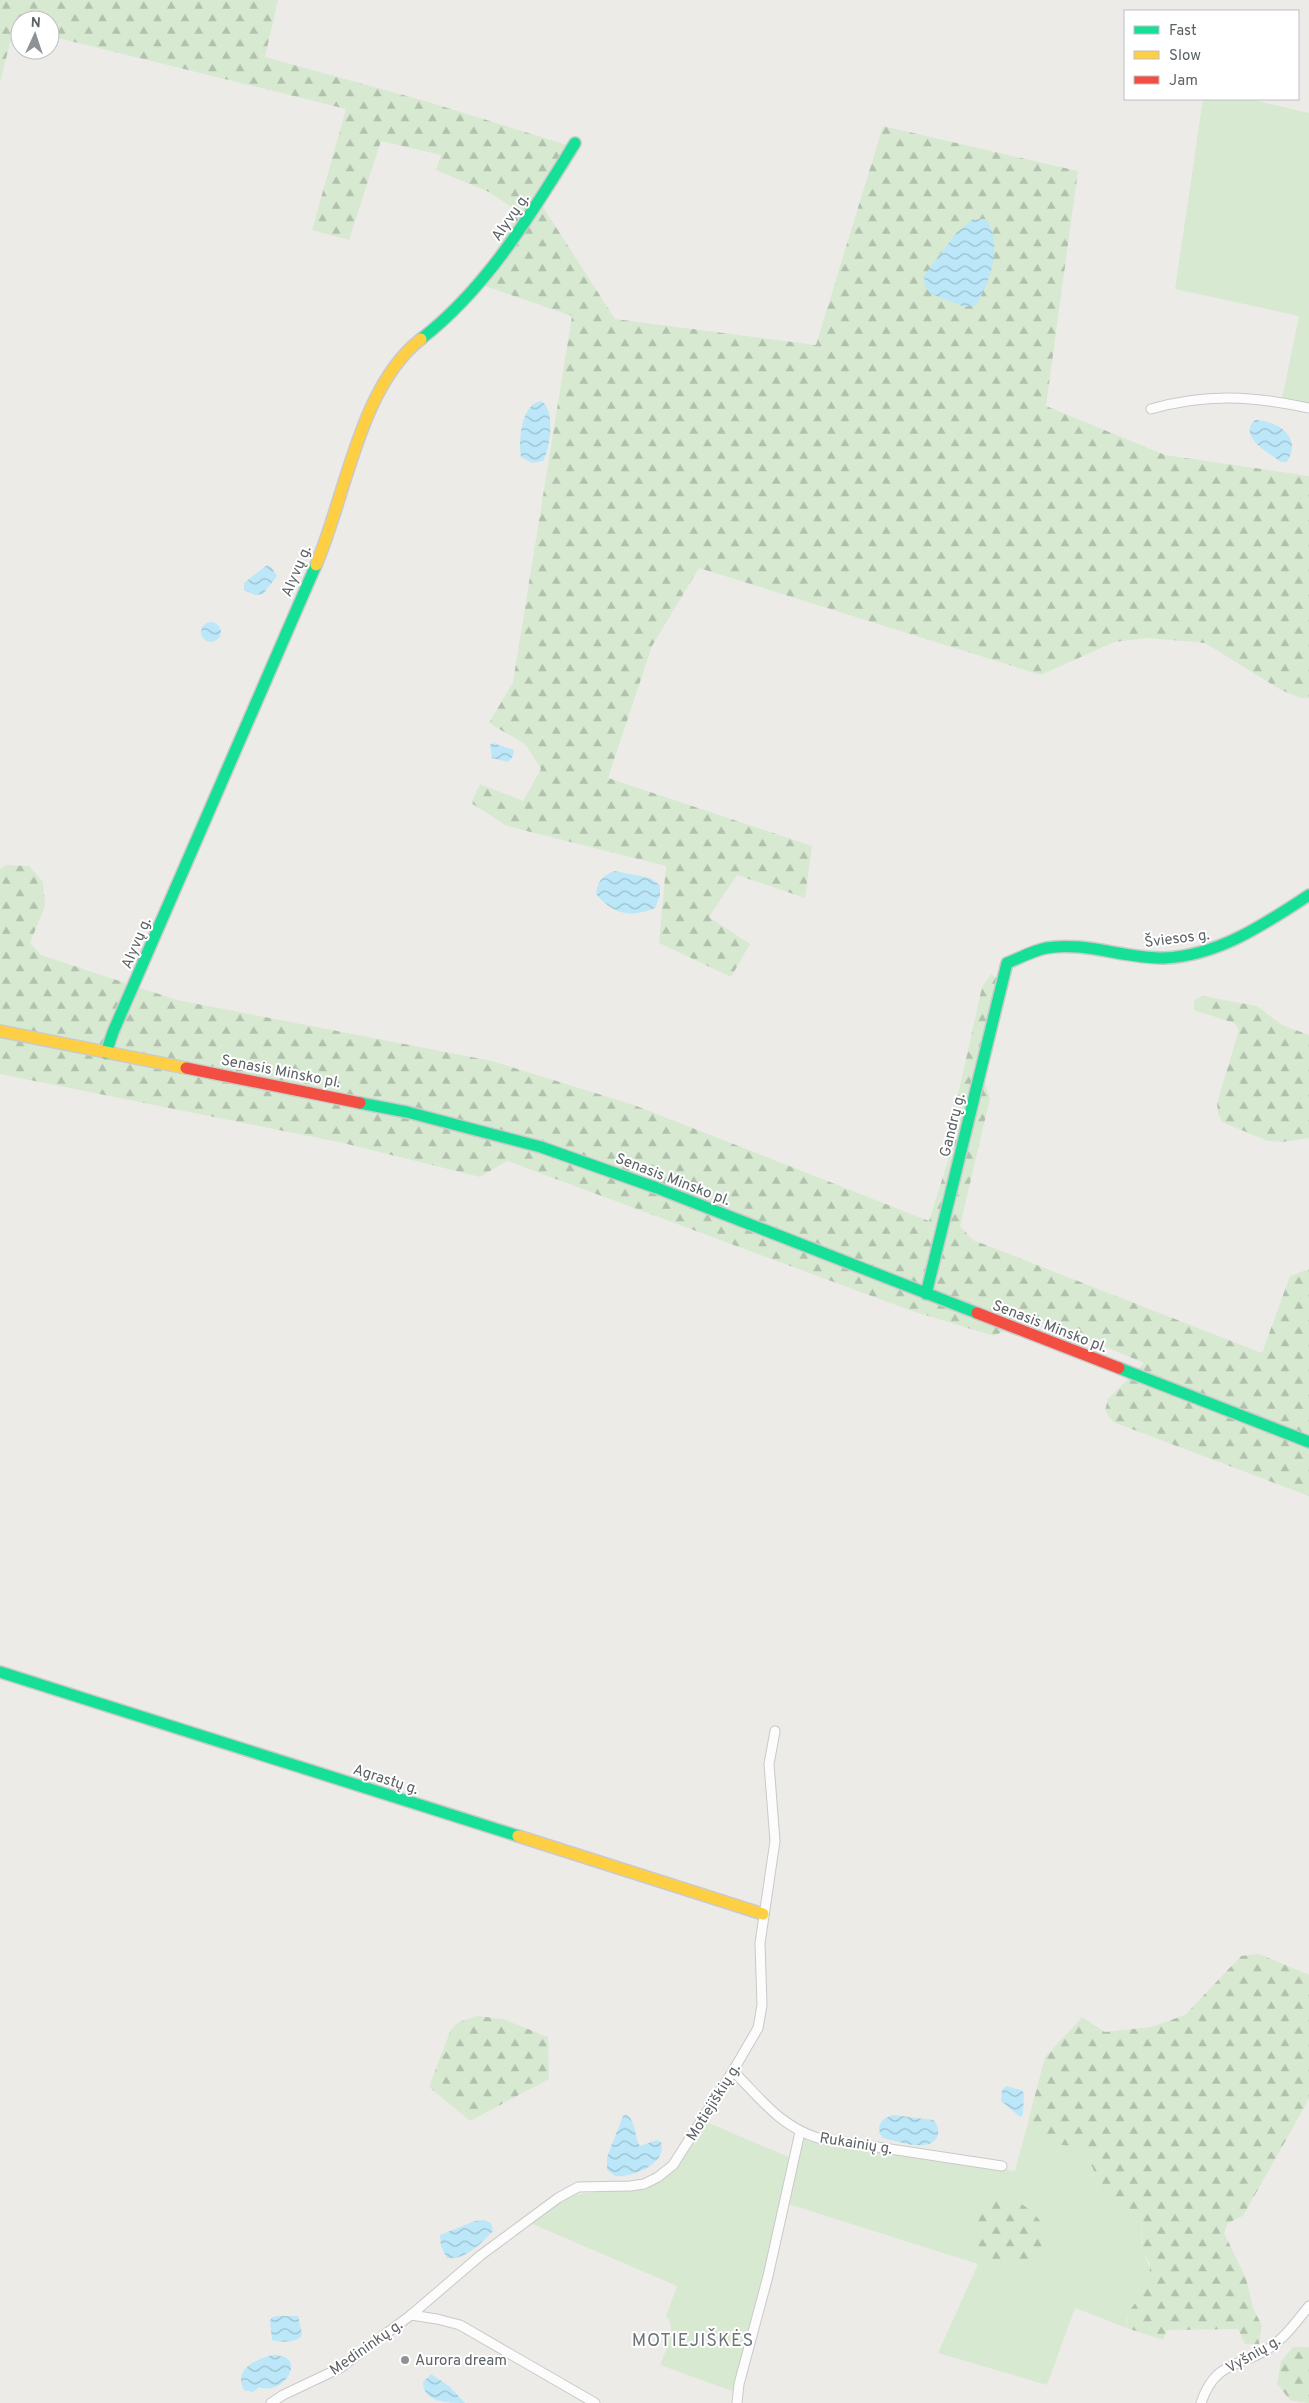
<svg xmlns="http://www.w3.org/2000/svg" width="1309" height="2403" viewBox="0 0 1309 2403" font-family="Overpass,sans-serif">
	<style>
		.grass { fill: #d7ead1 }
		.forest { fill: url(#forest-firs) }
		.water { fill: url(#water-waves) }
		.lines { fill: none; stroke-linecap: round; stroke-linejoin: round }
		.street-casing { stroke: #c9c9c9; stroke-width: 11 }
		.fast-casing { stroke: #c9caca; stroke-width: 14 }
		.slow-casing { stroke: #c9caca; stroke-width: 14 }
		.jam-casing { stroke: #c9caca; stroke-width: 14 }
		.street { stroke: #fcfcfc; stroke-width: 9 }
		.fast { stroke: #16e098; stroke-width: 11 }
		.slow { stroke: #ffcf43; stroke-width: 11 }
		.jam { stroke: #f24e42; stroke-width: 11 }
		.poi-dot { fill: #8f9294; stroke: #fff; stroke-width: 2 }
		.labels { text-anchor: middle; stroke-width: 4; stroke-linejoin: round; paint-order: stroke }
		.street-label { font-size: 15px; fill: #5c6266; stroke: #fff }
		.poi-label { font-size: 15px; fill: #5c6266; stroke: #fff; text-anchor: start }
		.quarter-label { font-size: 18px; letter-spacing: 1px; fill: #6d7579; stroke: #fff }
	</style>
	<defs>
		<pattern id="forest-firs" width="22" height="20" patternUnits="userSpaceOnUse" patternTransform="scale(1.25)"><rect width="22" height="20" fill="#d7ead1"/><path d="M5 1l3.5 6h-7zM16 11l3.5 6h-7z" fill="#b2c1ad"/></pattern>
		<pattern id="water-waves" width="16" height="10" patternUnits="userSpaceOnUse" patternTransform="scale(1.25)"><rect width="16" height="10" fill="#bbe7f8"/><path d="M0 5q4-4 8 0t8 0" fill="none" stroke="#9bbfcd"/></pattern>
	</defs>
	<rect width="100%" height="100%" fill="#edebe8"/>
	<g class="grass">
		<polygon points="1203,99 1250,99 1309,113 1309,406 1282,399 1299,316 1175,289"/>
		<path d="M704,2121L789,2157L740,2394L660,2365C666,2348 678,2331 666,2316L677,2286L530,2223L569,2195L633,2188L663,2178Z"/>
		<path d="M1028,2122C1043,2142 1053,2145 1077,2146L1093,2168L1098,2193L1141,2217C1142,2228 1141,2239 1143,2249C1145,2261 1154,2268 1149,2283C1144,2299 1124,2307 1127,2328L1075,2308L1047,2385L938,2353L978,2264L785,2203L801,2138L1015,2171Z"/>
	</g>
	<g class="forest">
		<polygon points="0,0 278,0 265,57 425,101 580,149 543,207 615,319 816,345 883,126 1078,171 1046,406 1165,455 1309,476 1309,698 1301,698 1281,690 1205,643 1149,638 1114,642 1041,675 699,568 652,646 608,778 812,846 805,898 737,875 709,917 750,944 731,977 659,943 666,866 507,826 471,803 480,784 523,801 541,769 525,744 489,723 513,682 572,316 476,283 511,226 516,210 489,192 436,170 441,155 381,141 349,240 312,230 346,109 50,36 50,20 20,20 20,29 14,28 0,82"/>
		<polygon points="6,865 29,866 43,882 45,906 30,943 41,955 177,1000 492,1061 634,1105 929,1221 951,1151 954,1113 982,987 991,974 996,978 979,1067 990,1098 960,1226 973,1240 1262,1353 1290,1276 1309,1269 1309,1496 1113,1422 1105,1411 1108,1399 1144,1363 1033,1316 994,1336 912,1311 507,1161 480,1177 343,1143 0,1074 0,869"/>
		<polygon points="1203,996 1257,1006 1282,1025 1309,1035 1309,1138 1282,1142 1268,1141 1222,1122 1218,1113 1217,1103 1239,1030 1234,1023 1194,1010 1194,1000"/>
		<path d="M1259,1954L1309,1975V2099L1243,2216L1228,2223L1224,2233L1246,2278L1253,2308L1262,2326L1259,2344H1245L1238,2329L1167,2330L1163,2340L1127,2328L1128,2313L1149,2284L1150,2264L1143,2251L1141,2217L1098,2193L1093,2168L1077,2146C1052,2145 1043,2143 1028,2122L1045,2057L1082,2017L1105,2032L1151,2027L1185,2015L1241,1956Z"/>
		<polygon points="477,2016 503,2019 548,2037 549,2079 470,2121 429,2087 451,2029 459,2022"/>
		<path d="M989,2194C1016,2193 1059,2224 1045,2254C1030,2263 989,2267 979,2248C973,2237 976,2213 981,2201Z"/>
		<polygon points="1293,2347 1309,2347 1309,2403 1291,2401 1277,2384 1281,2361"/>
	</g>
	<g class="water">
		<path d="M973,219H986C1003,245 991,280 976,305L965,307L931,294L925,287L924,276L957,232Z"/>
		<path d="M541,401C556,409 550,449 543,461L532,463L521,457C518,441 521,404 541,401Z"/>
		<path d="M1255,420C1278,421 1303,437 1287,462H1281C1269,453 1237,436 1255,420Z"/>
		<polygon points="267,565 271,567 277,576 263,594 255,595 244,590 244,583"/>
		<circle cx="211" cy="632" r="10"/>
		<polygon points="493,743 514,750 513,756 508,762 492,758 490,745"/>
		<path d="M615,871L650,878L660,885V895L655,908C630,918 614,915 596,894C598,880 602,876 615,871Z"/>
		<polygon points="1006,2086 1021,2090 1024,2093 1023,2115 1020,2117 1001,2101 1002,2090"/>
		<path d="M626,2114C637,2122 634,2137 640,2146L657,2140L661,2142C668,2164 632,2178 615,2176L607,2170V2157L623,2116Z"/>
		<path d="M894,2115L933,2120C937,2124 939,2128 938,2134C933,2155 897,2141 883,2138C874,2127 882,2117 894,2115Z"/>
		<path d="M475,2221L484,2220L491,2223L493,2231C482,2242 465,2261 447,2258L441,2246L440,2235Z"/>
		<path d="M278,2316H298L302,2334L300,2338C292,2342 281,2343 272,2340L270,2321L272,2317Z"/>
		<path d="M272,2355C310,2354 284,2397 259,2387L253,2392L244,2390C233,2369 255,2360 272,2355Z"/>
		<path d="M431,2374L449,2386L465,2403C449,2403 423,2403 423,2382Z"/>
	</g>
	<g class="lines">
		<defs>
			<g id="street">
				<path d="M1151,409C1206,393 1253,396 1309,408"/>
				<path d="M733,2071C761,2099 780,2126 818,2138L1002,2166"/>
				<polyline points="411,2315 481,2255 558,2198 578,2187 630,2186 644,2184 658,2177 673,2165 733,2071 758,2028 762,2005 760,1943 775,1841 769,1764 775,1731"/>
				<polyline points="271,2403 283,2395 340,2368 411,2315 437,2319 460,2325 595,2403"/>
				<polyline points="737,2403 739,2384 768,2276 800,2132"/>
				<path d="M1201,2403C1215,2361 1237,2368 1268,2349C1285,2338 1296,2322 1309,2306"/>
			</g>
			<g id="fast">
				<path d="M421,339C488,287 531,214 575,143"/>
				<polyline points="106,1053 113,1032 316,565"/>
				<polyline points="360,1103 407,1112 541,1147 657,1188 977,1313"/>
				<path d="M926,1294L1007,963C1020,958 1032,951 1046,948C1085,941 1125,959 1164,958C1218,956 1265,924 1309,895"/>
				<polyline points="1119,1368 1309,1442"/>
				<polyline points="0,1672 518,1836"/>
			</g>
			<g id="slow">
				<path d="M316,565C346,495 360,386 421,339"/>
				<polyline points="0,1031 186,1068"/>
				<polyline points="518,1836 763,1914"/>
			</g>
			<g id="jam">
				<polyline points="186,1068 360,1103"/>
				<polyline points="977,1313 1119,1368"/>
			</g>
		</defs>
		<use href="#street" class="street-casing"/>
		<use href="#fast" class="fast-casing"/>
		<use href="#slow" class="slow-casing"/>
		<use href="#jam" class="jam-casing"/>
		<use href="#street" class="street"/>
		<use href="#fast" class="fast"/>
		<use href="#slow" class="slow"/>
		<use href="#jam" class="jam"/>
	</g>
	<circle class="poi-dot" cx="405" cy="2360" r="5"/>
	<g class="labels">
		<g class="street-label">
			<text transform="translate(510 217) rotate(-55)" y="5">Alyvų g.</text>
			<text transform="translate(296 571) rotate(-67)" y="5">Alyvų g.</text>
			<text transform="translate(1177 938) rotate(-7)" y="5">Šviesos g.</text>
			<text transform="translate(136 943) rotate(-67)" y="5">Alyvų g.</text>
			<text transform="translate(281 1071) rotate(11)" y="5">Senasis Minsko pl.</text>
			<text transform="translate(952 1125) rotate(-76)" y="5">Gandrų g.</text>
			<text transform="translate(673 1179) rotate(21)" y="5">Senasis Minsko pl.</text>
			<text transform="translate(1050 1326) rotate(21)" y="5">Senasis Minsko pl.</text>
			<text transform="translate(386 1779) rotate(18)" y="5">Agrastų g.</text>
			<text transform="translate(713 2102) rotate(-58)" y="5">Motiejiškių g.</text>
			<text transform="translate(856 2143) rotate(9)" y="5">Rukainių g.</text>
			<text transform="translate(366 2347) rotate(-35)" y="5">Medininkų g.</text>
			<text transform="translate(1253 2354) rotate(-30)" y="5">Vyšnių g.</text>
		</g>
		<g class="poi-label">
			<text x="415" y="2365">Aurora dream</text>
		</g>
		<g class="quarter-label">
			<text x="693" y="2346">MOTIEJIŠKĖS</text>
		</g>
	</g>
	<rect x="1124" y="10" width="175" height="90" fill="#ffffff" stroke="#bec0c2"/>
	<rect x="1134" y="26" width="25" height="8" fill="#16e098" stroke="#bec0c2"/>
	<text x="1169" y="35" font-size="15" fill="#5c6266">Fast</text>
	<rect x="1134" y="51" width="25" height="8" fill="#ffcf43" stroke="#bec0c2"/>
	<text x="1169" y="60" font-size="15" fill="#5c6266">Slow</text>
	<rect x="1134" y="76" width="25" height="8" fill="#f24e42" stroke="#bec0c2"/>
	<text x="1169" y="85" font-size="15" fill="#5c6266">Jam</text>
	<g transform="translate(35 35) rotate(3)"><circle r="24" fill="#ffffff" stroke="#bec0c2"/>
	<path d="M0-4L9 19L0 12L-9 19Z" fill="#8f9294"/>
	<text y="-8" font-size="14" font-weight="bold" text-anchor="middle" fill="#5c6266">N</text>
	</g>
</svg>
